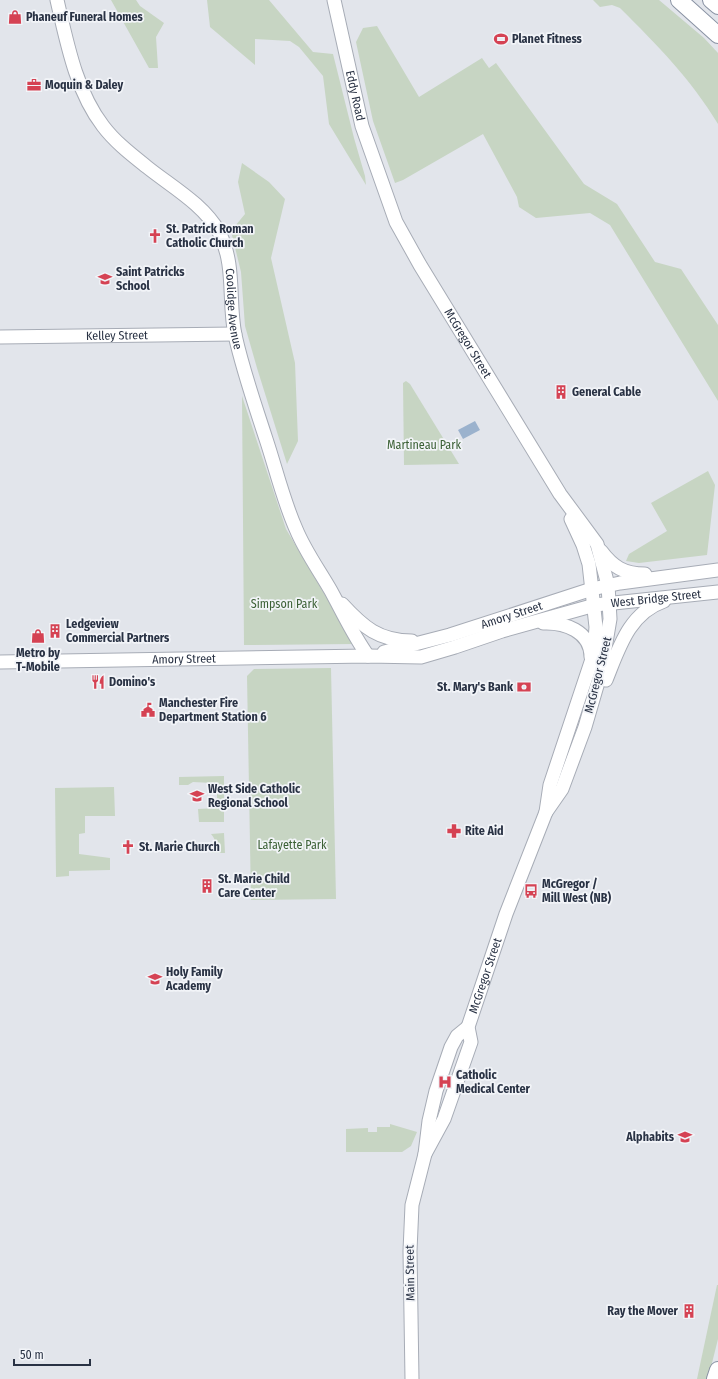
<svg xmlns="http://www.w3.org/2000/svg" width="718" height="1379" viewBox="0 0 718 1379" font-family="'Fira Sans Condensed',sans-serif">
	<style>
		.green { fill: #c7d5c3 }
		.water { fill: #9bb2cd }
		.lines { fill: none; stroke-linecap: round; stroke-linejoin: round }
		.secondary-casing { stroke: #a7acb6; stroke-width: 15 }
		.highway-casing { stroke: #8992a3; stroke-width: 18 }
		.secondary { stroke: #fff; stroke-width: 13 }
		.highway { stroke: #fff; stroke-width: 16 }
		.labels { text-anchor: middle; stroke-width: 3.5; stroke-linejoin: round; paint-order: stroke }
		.poi-label { font-size: 12px; font-weight: bold; fill: #293244; stroke: #f2f4f8; text-anchor: start }
		.street-label { font-size: 12px; fill: #293244; stroke: #f2f4f8 }
		.park-label { font-size: 12px; fill: #3c6136; stroke: #f2f4f8 }
	</style>
	<rect width="100%" height="100%" fill="#e2e5eb"/>
	<g class="green">
		<polygon points="111,0 136,0 140,6 164,23 156,37 158,68 149,68"/>
		<polygon points="207,0 269,0 313,52 333,54 354,138 365,176 366,185 329,124 323,76 299,47 290,41 255,39 255,65 210,27"/>
		<path d="M593,0H659L704,38L718,53V124C690,78 658,46 620,8L612,5L600,7Z"/>
		<polygon points="377,26 419,97 482,58 489,68 496,63 584,184 617,204 655,262 681,269 718,325 718,401 610,225 590,213 536,218 519,207 517,197 483,134 403,180 395,183 373,121 356,42 363,28"/>
		<polygon points="242,163 269,182 285,199 271,258 295,363 298,441 287,464 257,368 245,326 241,272 231,231 245,214 238,182"/>
		<polygon points="406,381 410,384 459,464 404,465 403,383"/>
		<polygon points="242,396 286,529 354,644 244,645"/>
		<polygon points="708,471 715,485 707,555 639,563 626,561 629,554 667,531 651,503"/>
		<polygon points="331,668 336,899 251,900 247,676 254,669"/>
		<polygon points="224,776 224,822 199,822 198,809 217,808 217,790 213,790 212,783 193,782 188,785 179,785 179,777"/>
		<polygon points="114,787 115,816 85,816 85,833 79,834 79,854 110,858 110,870 69,871 69,876 56,877 55,788"/>
		<path d="M224,833L225,853H211C216,845 217,841 211,834Z"/>
		<polygon points="390,1124 417,1132 411,1146 402,1152 346,1152 346,1129 368,1128 368,1132 377,1132 377,1127 390,1127"/>
		<polygon points="717,1285 718,1285 718,1339 708,1379 697,1379"/>
	</g>
	<polygon class="water" points="475,421 480,430 463,439 458,430"/>
	<g class="lines">
		<defs>
			<g id="secondary">
				<path id="s1" d="M57,0C67,43 76,91 103,126C115,142 132,155 147,167C172,187 203,204 219,232C236,265 228,301 235,335C243,371 255,405 266,439C276,469 283,500 296,529C305,551 319,570 331,591C343,613 353,635 368,656"/>
				<path id="s2" d="M334,0L362,126L396,222L420,265L560,494L597,544L608,585L610,619L601,672L585,727L562,789L546,812"/>
				<path id="s3" d="M0,337L235,334"/>
				<path d="M601,551C613,567 624,574 645,574"/>
				<path d="M342,604C363,627 379,641 412,641"/>
				<path d="M543,623C564,622 591,631 591,657"/>
				<path id="s4" d="M384,652L450,635L592,589L620,583L718,570"/>
				<path id="s5" d="M0,662L368,656L421,657L455,647L502,631L595,605L718,592"/>
				<path d="M606,680C619,648 629,613 664,601"/>
				<path id="s6" d="M425,1154L444,1119L471,1042L468,1027L506,914L546,812L550,785L594,653L596,627L589,564L583,545L571,519"/>
				<polyline points="412,1379 410,1251 412,1205 425,1154 429,1121 436,1091 451,1047 457,1036 468,1027"/>
			</g>
			<g id="highway">
				<polyline points="679,0 718,35"/>
				<polyline points="711,0 718,6"/>
				<polyline points="715,1379 718,1370"/>
			</g>
		</defs>
		<use href="#secondary" class="secondary-casing"/>
		<use href="#highway" class="highway-casing"/>
		<use href="#secondary" class="secondary"/>
		<use href="#highway" class="highway"/>
	</g>
	<defs>
		<symbol id="shop-bare" viewBox="-9 -9 18 18"><path d="M-5-2.5h2.3a2.7 3.5 0 0 1 5.4 0H5L5.5 6h-11ZM-1.5-2.5h3a1.5 2.3 0 0 0-3 0Z" fill="#d54253" stroke="#f2f4f8" stroke-width="2.5" paint-order="stroke"/></symbol>
		<symbol id="stadium-bare" viewBox="-9 -9 18 18"><path d="M0-5a6.5 5 0 1 0 0 10a6.5 5 0 1 0 0-10ZM-3.5-1.8h7v3.6h-7Z" fill="#d54253" stroke="#f2f4f8" stroke-width="2.5" paint-order="stroke"/></symbol>
		<symbol id="office-bare" viewBox="-9 -9 18 18"><path d="M-6-3h4V-5.5h4V-3h4V5H-6ZM-1-4.5V-3h2v-1.5ZM-6 0V1H6V0Z" fill="#d54253" stroke="#f2f4f8" stroke-width="2.5" paint-order="stroke"/></symbol>
		<symbol id="church-bare" viewBox="-9 -9 18 18"><path d="M-1.2-6h2.4v3.5h3.3v2.4h-3.3V6h-2.4V-.1h-3.3v-2.4h3.3Z" fill="#d54253" stroke="#f2f4f8" stroke-width="2.5" paint-order="stroke"/></symbol>
		<symbol id="school-bare" viewBox="-9 -9 18 18"><path d="M0-5L7-2L0 1L-7-2ZM-4 1L0 2.5L4 1V4Q0 6-4 4Z" fill="#d54253" stroke="#f2f4f8" stroke-width="2.5" paint-order="stroke"/></symbol>
		<symbol id="building-bare" viewBox="-9 -9 18 18"><path d="M-4-6H4V6H1V3H-1V6H-4ZM-2.5-4.3h1.7v1.8h-1.7ZM.8-4.3h1.7v1.8H.8ZM-2.5-1h1.7V.8h-1.7ZM.8-1h1.7V.8H.8Z" fill="#d54253" stroke="#f2f4f8" stroke-width="2.5" paint-order="stroke"/></symbol>
		<symbol id="restaurant-bare" viewBox="-9 -9 18 18"><path d="M-5-6h1v4h1v-4h1v4h1v-4h1v5L-1.5 .5V6h-2V.5L-5-1ZM5-6V6H3V1.5H1.5Q1.5-4 5-6Z" fill="#d54253" stroke="#f2f4f8" stroke-width="2.5" paint-order="stroke"/></symbol>
		<symbol id="bank-bare" viewBox="-9 -9 18 18"><path d="M-6-4H6V4H-6ZM0-2.3a2.3 2.3 0 1 0 0 4.6a2.3 2.3 0 1 0 0-4.6Z" fill="#d54253" stroke="#f2f4f8" stroke-width="2.5" paint-order="stroke"/></symbol>
		<symbol id="civic-bare" viewBox="-9 -9 18 18"><path d="M-.6-6.5H3V-4.5H.6V-3L4-1V1h2V6H-6V1h2V-1L-.6-3ZM-1.2 2.5V6h2.4V2.5Z" fill="#d54253" stroke="#f2f4f8" stroke-width="2.5" paint-order="stroke"/></symbol>
		<symbol id="pharmacy-bare" viewBox="-9 -9 18 18"><path d="M-2-6h4v4h4v4h-4v4h-4v-4h-4v-4h4Z" fill="#d54253" stroke="#f2f4f8" stroke-width="2.5" paint-order="stroke"/></symbol>
		<symbol id="bus-bare" viewBox="-9 -9 18 18"><path d="M-5-6H5V4H4V6H2V4H-2V6H-4V4H-5ZM-3.5-4V0h7V-4ZM-3.5 1.2v1.5H-2V1.2ZM2 1.2v1.5H3.5V1.2Z" fill="#d54253" stroke="#f2f4f8" stroke-width="2.5" paint-order="stroke"/></symbol>
		<symbol id="hospital-bare" viewBox="-9 -9 18 18"><path d="M-5-5h3v3.5h4V-5h3V5h-3V1.5h-4V5h-3Z" fill="#d54253" stroke="#f2f4f8" stroke-width="2.5" paint-order="stroke"/></symbol>
	</defs>
	<g fill-rule="evenodd">
		<use href="#shop-bare" x="5" y="7" width="20" height="20"/>
		<use href="#stadium-bare" x="491" y="29" width="20" height="20"/>
		<use href="#office-bare" x="24" y="75" width="20" height="20"/>
		<use href="#church-bare" x="145" y="226" width="20" height="20"/>
		<use href="#school-bare" x="95" y="269" width="20" height="20"/>
		<use href="#building-bare" x="551" y="382" width="20" height="20"/>
		<use href="#building-bare" x="45" y="621" width="20" height="20"/>
		<use href="#shop-bare" x="28" y="626" width="20" height="20"/>
		<use href="#restaurant-bare" x="88" y="672" width="20" height="20"/>
		<use href="#bank-bare" x="514" y="677" width="20" height="20"/>
		<use href="#civic-bare" x="138" y="700" width="20" height="20"/>
		<use href="#school-bare" x="187" y="786" width="20" height="20"/>
		<use href="#pharmacy-bare" x="444" y="821" width="20" height="20"/>
		<use href="#church-bare" x="118" y="837" width="20" height="20"/>
		<use href="#building-bare" x="197" y="876" width="20" height="20"/>
		<use href="#bus-bare" x="521" y="881" width="20" height="20"/>
		<use href="#school-bare" x="145" y="969" width="20" height="20"/>
		<use href="#hospital-bare" x="435" y="1072" width="20" height="20"/>
		<use href="#school-bare" x="675" y="1127" width="20" height="20"/>
		<use href="#building-bare" x="679" y="1301" width="20" height="20"/>
	</g>
	<g class="labels">
		<g class="poi-label">
			<text x="26" y="21">Phaneuf Funeral Homes</text>
			<text x="512" y="43">Planet Fitness</text>
			<text x="45" y="89">Moquin &amp; Daley</text>
			<text x="166" y="233">St. Patrick Roman<tspan x="166" dy="14">Catholic Church</tspan></text>
			<text x="116" y="276">Saint Patricks<tspan x="116" dy="14">School</tspan></text>
			<text x="572" y="396">General Cable</text>
			<text x="66" y="628">Ledgeview<tspan x="66" dy="14">Commercial Partners</tspan></text>
			<text x="38" y="657" text-anchor="middle">Metro by<tspan x="38" dy="14">T-Mobile</tspan></text>
			<text x="109" y="686">Domino's</text>
			<text x="513" y="691" text-anchor="end">St. Mary's Bank</text>
			<text x="159" y="707">Manchester Fire<tspan x="159" dy="14">Department Station 6</tspan></text>
			<text x="208" y="793">West Side Catholic<tspan x="208" dy="14">Regional School</tspan></text>
			<text x="465" y="835">Rite Aid</text>
			<text x="139" y="851">St. Marie Church</text>
			<text x="218" y="883">St. Marie Child<tspan x="218" dy="14">Care Center</tspan></text>
			<text x="542" y="888">McGregor /<tspan x="542" dy="14">Mill West (NB)</tspan></text>
			<text x="166" y="976">Holy Family<tspan x="166" dy="14">Academy</tspan></text>
			<text x="456" y="1079">Catholic<tspan x="456" dy="14">Medical Center</tspan></text>
			<text x="674" y="1141" text-anchor="end">Alphabits</text>
			<text x="678" y="1315" text-anchor="end">Ray the Mover</text>
		</g>
		<g class="street-label">
			<text dy="4" stroke="none"><textPath href="#s2" startOffset="98">Eddy Road</textPath></text>
			<text dy="4" stroke="none"><textPath href="#s1" startOffset="372">Coolidge Avenue</textPath></text>
			<text dy="4" stroke="none"><textPath href="#s3" startOffset="117">Kelley Street</textPath></text>
			<text dy="4" stroke="none"><textPath href="#s2" startOffset="372">McGregor Street</textPath></text>
			<text dy="4" stroke="none"><textPath href="#s5" startOffset="664">West Bridge Street</textPath></text>
			<text dy="4" stroke="none"><textPath href="#s4" startOffset="133">Amory Street</textPath></text>
			<text dy="4" stroke="none"><textPath href="#s5" startOffset="184">Amory Street</textPath></text>
			<text transform="translate(598 675) rotate(-76)" y="4">McGregor Street</text>
			<text dy="4" stroke="none"><textPath href="#s6" startOffset="191">McGregor Street</textPath></text>
			<text transform="translate(410 1273) rotate(-91)" y="4">Main Street</text>
		</g>
		<g class="park-label">
			<text x="424" y="449">Martineau Park</text>
			<text x="284" y="608">Simpson Park</text>
			<text x="292" y="849">Lafayette Park</text>
		</g>
	</g>
	<path d="M14 1359v6h76v-6" fill="none" stroke="#293244" stroke-width="2"/>
	<text x="20" y="1359" font-size="12" fill="#293244" stroke="#f2f4f8" stroke-width="3" paint-order="stroke">50 m</text>
</svg>
